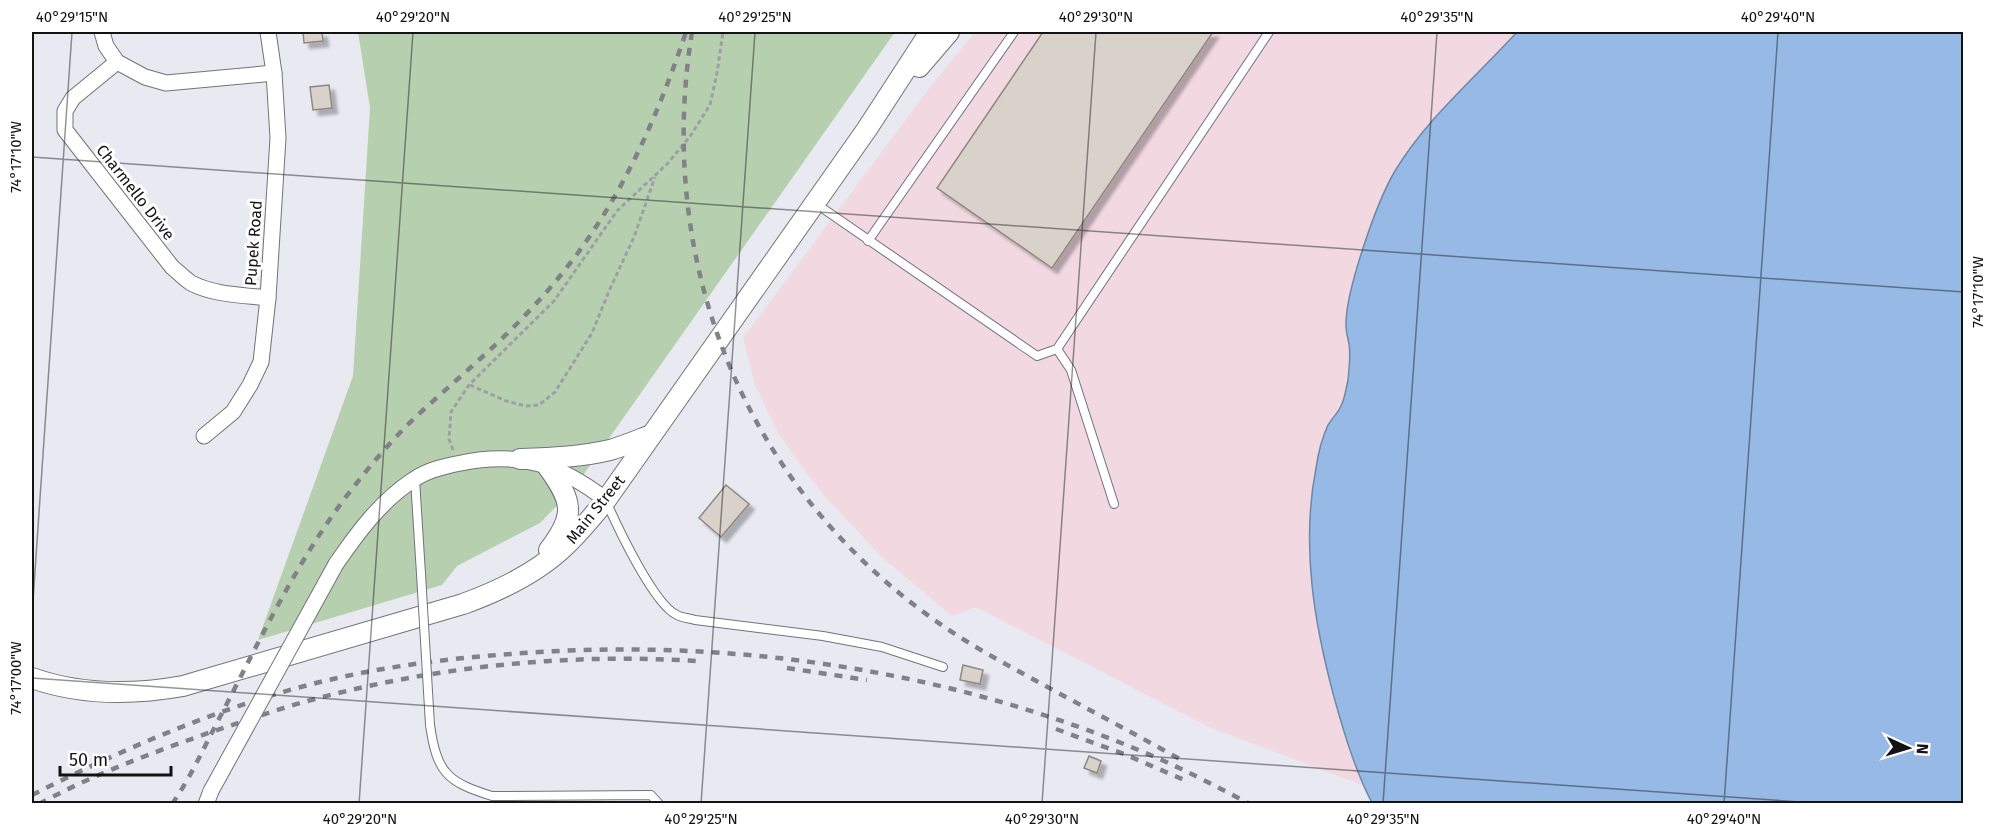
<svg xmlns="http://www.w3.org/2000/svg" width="1995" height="835" viewBox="0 0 1995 835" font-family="'Fira Sans',sans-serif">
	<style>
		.industrial { fill: #f2d8e0 }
		.green { fill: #b6d0af }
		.water { fill: #96bae5; stroke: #6f88a7; stroke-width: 1.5 }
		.building { fill: #d9d2cb; stroke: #8e8882; stroke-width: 1.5; filter: url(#shadow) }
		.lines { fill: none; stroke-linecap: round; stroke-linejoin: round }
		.service-casing { stroke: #72737b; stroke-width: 10 }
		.minor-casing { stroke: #72737b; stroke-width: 17 }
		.secondary-casing { stroke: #72737b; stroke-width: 22 }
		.path { stroke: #9e9ea5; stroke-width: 3; stroke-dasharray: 4.5 3; stroke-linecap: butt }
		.service { stroke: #fff; stroke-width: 8 }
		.minor { stroke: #fff; stroke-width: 15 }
		.secondary { stroke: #fff; stroke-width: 20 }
		.rail { stroke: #818187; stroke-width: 4.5; stroke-dasharray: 8 8; stroke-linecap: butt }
		.service-bridge-casing { stroke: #72737b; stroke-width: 10; stroke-linecap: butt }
		.minor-bridge-casing { stroke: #72737b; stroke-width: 17; stroke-linecap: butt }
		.service-bridge { stroke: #fff; stroke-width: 8 }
		.minor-bridge { stroke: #fff; stroke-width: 15 }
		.ticks { fill: none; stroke: #131316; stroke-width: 1.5; stroke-opacity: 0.45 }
		.labels { text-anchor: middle; stroke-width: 6; stroke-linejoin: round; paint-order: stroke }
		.street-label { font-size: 16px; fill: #131316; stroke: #fff }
		.neatline { fill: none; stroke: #131316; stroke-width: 2 }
		.ticks-label { font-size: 15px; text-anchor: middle; fill: #131316 }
	</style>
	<defs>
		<filter id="shadow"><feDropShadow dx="5.5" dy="5.5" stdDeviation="1.5" flood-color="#0004"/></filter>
	</defs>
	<rect width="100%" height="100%" fill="#e9e9f2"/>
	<polygon class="industrial" points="975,32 1517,32 1453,98 1409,150 1394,173 1364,248 1351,292 1346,327 1349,346 1349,368 1345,394 1341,407 1334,416 1316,468 1311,507 1309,545 1312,583 1317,622 1329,679 1342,728 1362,785 1209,727 976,607 952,616 883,558 829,501 802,467 777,431 755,385 743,338 930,87"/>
	<polygon class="green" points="358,32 895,32 574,488 540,523 457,566 442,585 258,640 353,376 370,108"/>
	<path class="water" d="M1517,32H1963V803H1372C1355,770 1344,733 1334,697C1314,623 1301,545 1316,468C1318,454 1322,438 1328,425C1332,418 1338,413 1341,406C1345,398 1346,389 1348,380C1349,368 1351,356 1349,344C1348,338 1346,332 1346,326C1345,292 1377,201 1395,171C1427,118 1476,77 1517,32Z"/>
	<g class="building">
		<polygon points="303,32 322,32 323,41 304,43"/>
		<polygon points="1043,32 1213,32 1052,268 937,188"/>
		<polygon points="329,85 332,108 313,110 310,87"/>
		<polygon points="726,485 749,504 721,537 699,518"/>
		<polygon points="963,665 983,670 980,684 960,680"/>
		<polygon points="1089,756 1101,761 1097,773 1084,768"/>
	</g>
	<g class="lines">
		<defs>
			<g id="service">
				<polyline points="815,203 1037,356 1057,349 1269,32"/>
				<polyline points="868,241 1014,32"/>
				<polyline points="1057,349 1071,370 1114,504"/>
				<polyline points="415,479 421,574"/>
				<path d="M606,501C617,526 654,605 677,615C682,618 689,618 695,620L823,636L882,647L943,667"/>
				<path d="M430,725C437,773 447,782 492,796L651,795L659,804"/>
			</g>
			<g id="minor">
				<polyline points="102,32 106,46 117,62 145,77 166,83 274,73"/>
				<path d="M117,62L73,98L65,111V130L172,267C178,272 185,279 191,283C214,295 243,295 268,298"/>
				<polyline points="204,436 233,412 250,385 261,362 268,298 278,138 274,73 268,32"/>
				<path d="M336,564C358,532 381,501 413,480C427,470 445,466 461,463C518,451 560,464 606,500"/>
				<polyline points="206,804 211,791"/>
			</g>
			<g id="secondary">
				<polyline points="919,67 949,32"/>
				<path d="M520,459C550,458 581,457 610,450C624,446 638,440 651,435"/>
				<path d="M548,467C573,502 576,515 549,550"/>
				<path d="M32,678C80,695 133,695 183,686L463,604C499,591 537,573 565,546C580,532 593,516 606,500L867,129L930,32"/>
			</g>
		</defs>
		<use href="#service" class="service-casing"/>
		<use href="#minor" class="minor-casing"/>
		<use href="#secondary" class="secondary-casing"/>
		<g class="path">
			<polyline points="470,385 506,401 526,406 539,405 555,392 592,333 609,291 634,237 655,177"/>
			<polyline points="453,450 449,439 451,412 469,385 554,301 617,211 668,163 691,135 710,105 717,73 723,32"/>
		</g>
		<use href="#service" class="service"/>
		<use href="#minor" class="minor"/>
		<use href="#secondary" class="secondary"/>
		<g class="rail">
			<path d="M692,32C655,259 742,481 929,616C971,647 1017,670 1062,695C1103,717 1144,739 1185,762"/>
			<polyline points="787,668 867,680"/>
			<polyline points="1056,729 1124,754 1189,782"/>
			<path d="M32,795C117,752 204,714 297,688C366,669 439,659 511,654C732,636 961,671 1164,761C1193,774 1221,789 1250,804"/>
			<path d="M39,804C94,774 152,753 211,732C245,721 280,708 315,699C438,666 569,653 697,661"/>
			<path d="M172,804C191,777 204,747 220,717C260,640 298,558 352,489C373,462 396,435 421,412C458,378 497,346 531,309C608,228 651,136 686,32"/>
		</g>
		<defs>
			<polyline id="service-bridge" points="421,574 430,725"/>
			<polyline id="minor-bridge" points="211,791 336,564"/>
		</defs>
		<use href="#service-bridge" class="service-bridge-casing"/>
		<use href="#minor-bridge" class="minor-bridge-casing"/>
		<use href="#service-bridge" class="service-bridge"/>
		<use href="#minor-bridge" class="minor-bridge"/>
	</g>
	<path class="ticks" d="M32,157L1964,292M32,615L72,32M32,678L1829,804M359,804L413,32M701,804L755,32M1042,804L1096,32M1383,804L1437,32M1724,804L1778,32"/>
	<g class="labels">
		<g class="street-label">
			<text transform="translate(136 192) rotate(52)" y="6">Charmello Drive</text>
			<text transform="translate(253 243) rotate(-86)" y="6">Pupek Road</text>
			<text transform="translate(595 509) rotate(-51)" y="6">Main Street</text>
		</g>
	</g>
	<rect width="1995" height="835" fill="none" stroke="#ffffff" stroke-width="66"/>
	<g transform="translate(1908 748) rotate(94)" stroke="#ffffff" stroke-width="4.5" paint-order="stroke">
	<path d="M0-4.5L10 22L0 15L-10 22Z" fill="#131316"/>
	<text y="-9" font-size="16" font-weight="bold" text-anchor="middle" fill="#131316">N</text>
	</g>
	<path d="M60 766v9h111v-9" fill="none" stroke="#131316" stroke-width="3"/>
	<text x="69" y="766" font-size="18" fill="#131316" stroke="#ffffff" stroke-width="4.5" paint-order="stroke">50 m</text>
	<rect x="33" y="33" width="1929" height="769" class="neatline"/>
	<g class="ticks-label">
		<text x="72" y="22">40°29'15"N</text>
		<text x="413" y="22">40°29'20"N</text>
		<text x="755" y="22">40°29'25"N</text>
		<text x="1096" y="22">40°29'30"N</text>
		<text x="1437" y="22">40°29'35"N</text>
		<text x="1778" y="22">40°29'40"N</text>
		<text transform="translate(16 157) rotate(-90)" y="5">74°17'10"W</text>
		<text transform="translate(1978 292) rotate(-90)" y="5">74°17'10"W</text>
		<text transform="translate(16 678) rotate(-90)" y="5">74°17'00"W</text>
		<text x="360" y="824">40°29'20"N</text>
		<text x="701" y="824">40°29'25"N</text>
		<text x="1042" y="824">40°29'30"N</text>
		<text x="1383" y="824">40°29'35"N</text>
		<text x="1724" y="824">40°29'40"N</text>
	</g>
</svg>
